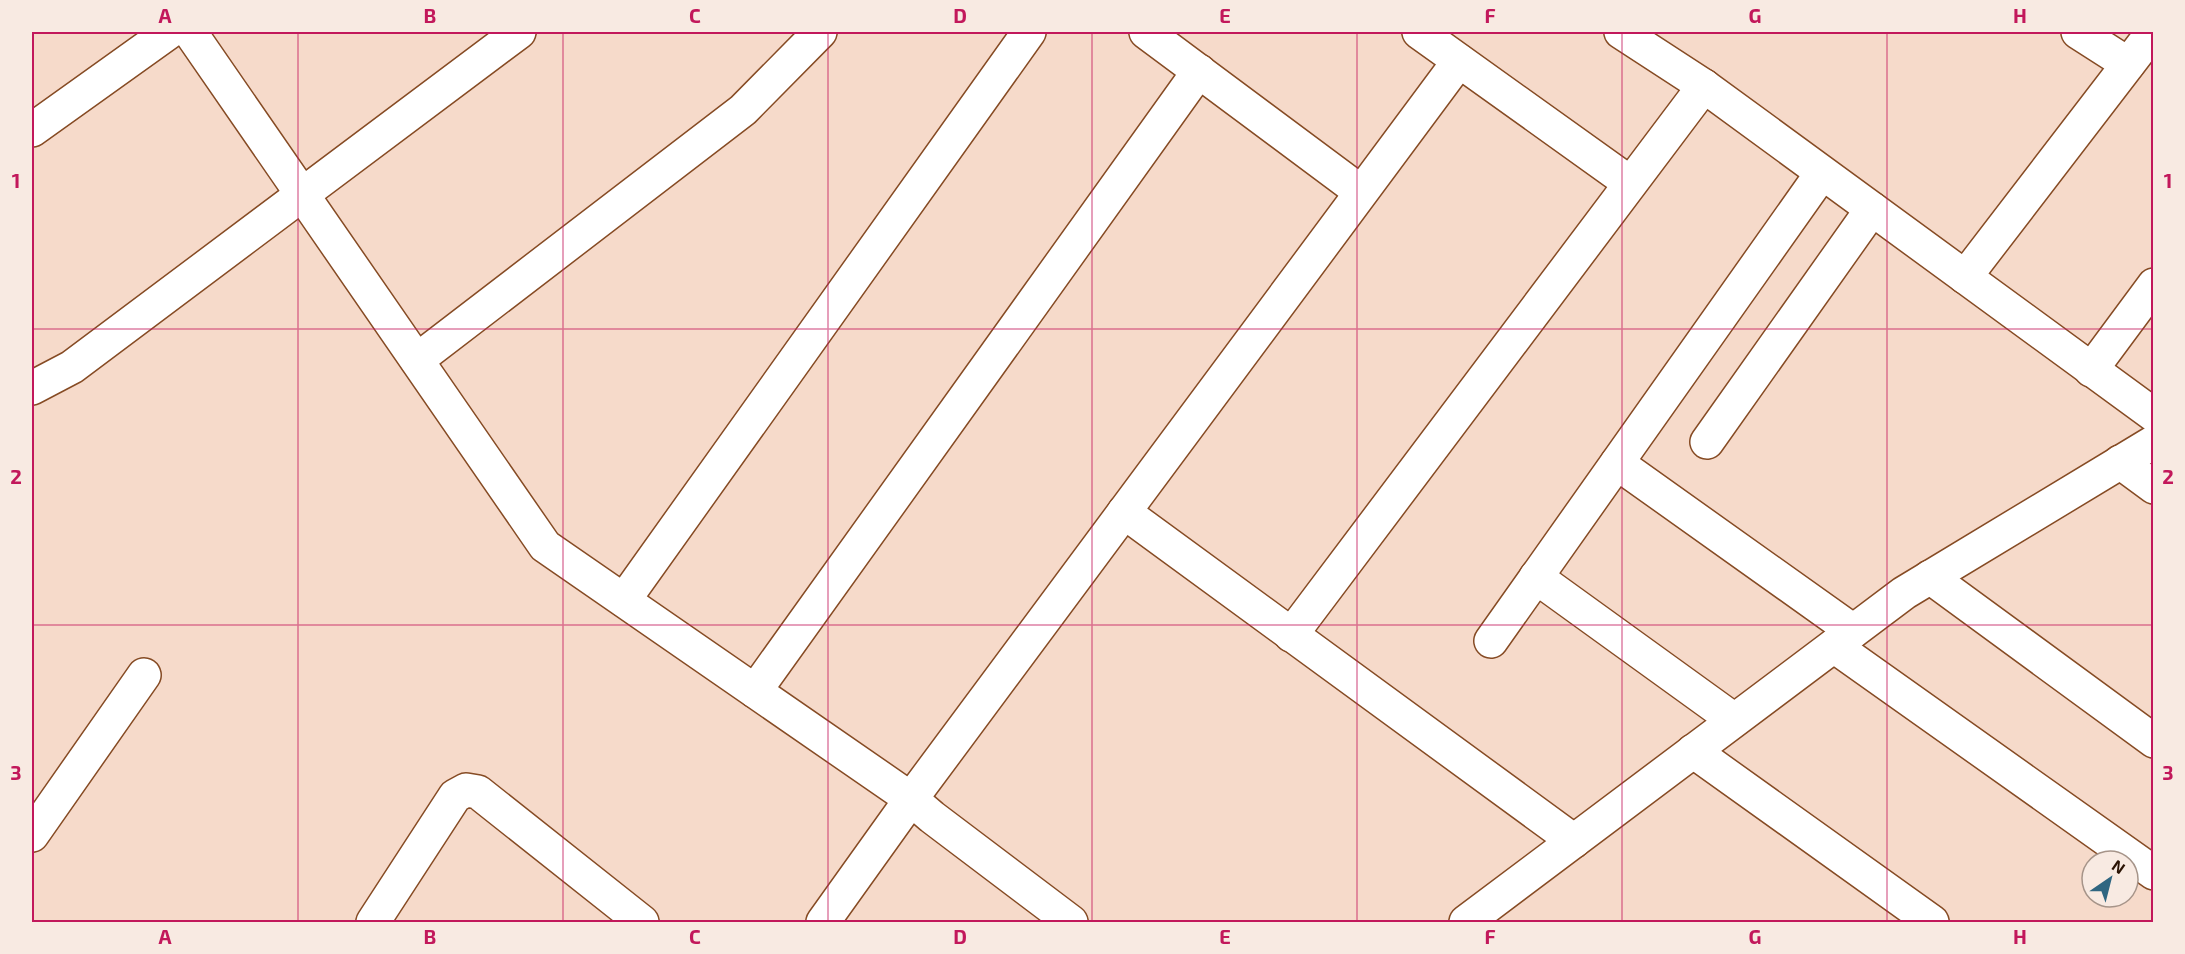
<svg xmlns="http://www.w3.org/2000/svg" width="2185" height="954" viewBox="0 0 2185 954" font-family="'Exo 2',sans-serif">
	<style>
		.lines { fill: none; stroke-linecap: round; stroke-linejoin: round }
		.minor-casing { stroke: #864b24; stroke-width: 36 }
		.minor { stroke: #fff; stroke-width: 33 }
		.grid { fill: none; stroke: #c2185b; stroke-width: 1.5; stroke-opacity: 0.55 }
		.neatline { fill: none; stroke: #c2185b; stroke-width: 2 }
		.grid-label { font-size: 20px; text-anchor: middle; font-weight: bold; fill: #c2185b }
	</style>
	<rect width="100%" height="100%" fill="#f6daca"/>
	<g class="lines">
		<defs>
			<g id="minor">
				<polyline points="190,32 545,546 911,799 932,817 1071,922"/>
				<polyline points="1146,32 1361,192"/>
				<polyline points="1419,32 1630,183"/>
				<polyline points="1621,32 1704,86 2154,415"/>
				<polyline points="2078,32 2128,64"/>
				<polyline points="32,130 169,32"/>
				<polyline points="1965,277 2153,32"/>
				<polyline points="417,360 743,110 820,32"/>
				<polyline points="2091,370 2154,285"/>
				<polyline points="32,388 72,367 519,32"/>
				<polyline points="1707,442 1872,209"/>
				<polyline points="2120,462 2154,487"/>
				<polyline points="1617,463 1853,631"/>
				<polyline points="1124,512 1574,841"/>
				<polyline points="1536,577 1734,720"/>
				<polyline points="1930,577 2154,741"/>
				<polyline points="624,600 1029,32"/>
				<polyline points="1291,635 1704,86"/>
				<polyline points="1491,641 1822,173"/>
				<polyline points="1834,646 2154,873"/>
				<polyline points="755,691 1199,71"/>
				<polyline points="1693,751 1932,922"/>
				<polyline points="32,835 144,675"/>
				<polyline points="373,922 455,796 466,790 478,792 642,922"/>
				<polyline points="823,922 911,799 1459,61"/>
				<polyline points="1466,922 1904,593 2154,442"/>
			</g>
		</defs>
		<use href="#minor" class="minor-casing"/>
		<use href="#minor" class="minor"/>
	</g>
	<path class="grid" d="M298,32V922M563,32V922M828,32V922M1092,32V922M1357,32V922M1622,32V922M1887,32V922M32,329H2154M32,625H2154"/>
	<rect width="2185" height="954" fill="none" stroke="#f8eae2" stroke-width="66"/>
	<g transform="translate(2110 879) rotate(35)"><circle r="28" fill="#f8eae2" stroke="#a69489" stroke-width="1.5"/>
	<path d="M0-4.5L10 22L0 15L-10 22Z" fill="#2f6681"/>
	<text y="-9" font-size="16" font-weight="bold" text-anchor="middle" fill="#2b1304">N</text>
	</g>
	<rect x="33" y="33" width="2119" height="888" class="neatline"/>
	<g class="grid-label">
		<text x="165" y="23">A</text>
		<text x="430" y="23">B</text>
		<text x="695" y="23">C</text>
		<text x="960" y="23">D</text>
		<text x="1225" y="23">E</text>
		<text x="1490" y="23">F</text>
		<text x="1755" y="23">G</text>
		<text x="2020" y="23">H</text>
		<text x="16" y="188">1</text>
		<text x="2168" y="188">1</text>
		<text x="16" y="484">2</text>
		<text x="2168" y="484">2</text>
		<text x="16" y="780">3</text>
		<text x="2168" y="780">3</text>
		<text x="165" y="944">A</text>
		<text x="430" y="944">B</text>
		<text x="695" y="944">C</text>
		<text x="960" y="944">D</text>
		<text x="1225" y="944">E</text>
		<text x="1490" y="944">F</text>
		<text x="1755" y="944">G</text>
		<text x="2020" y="944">H</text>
	</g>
</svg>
